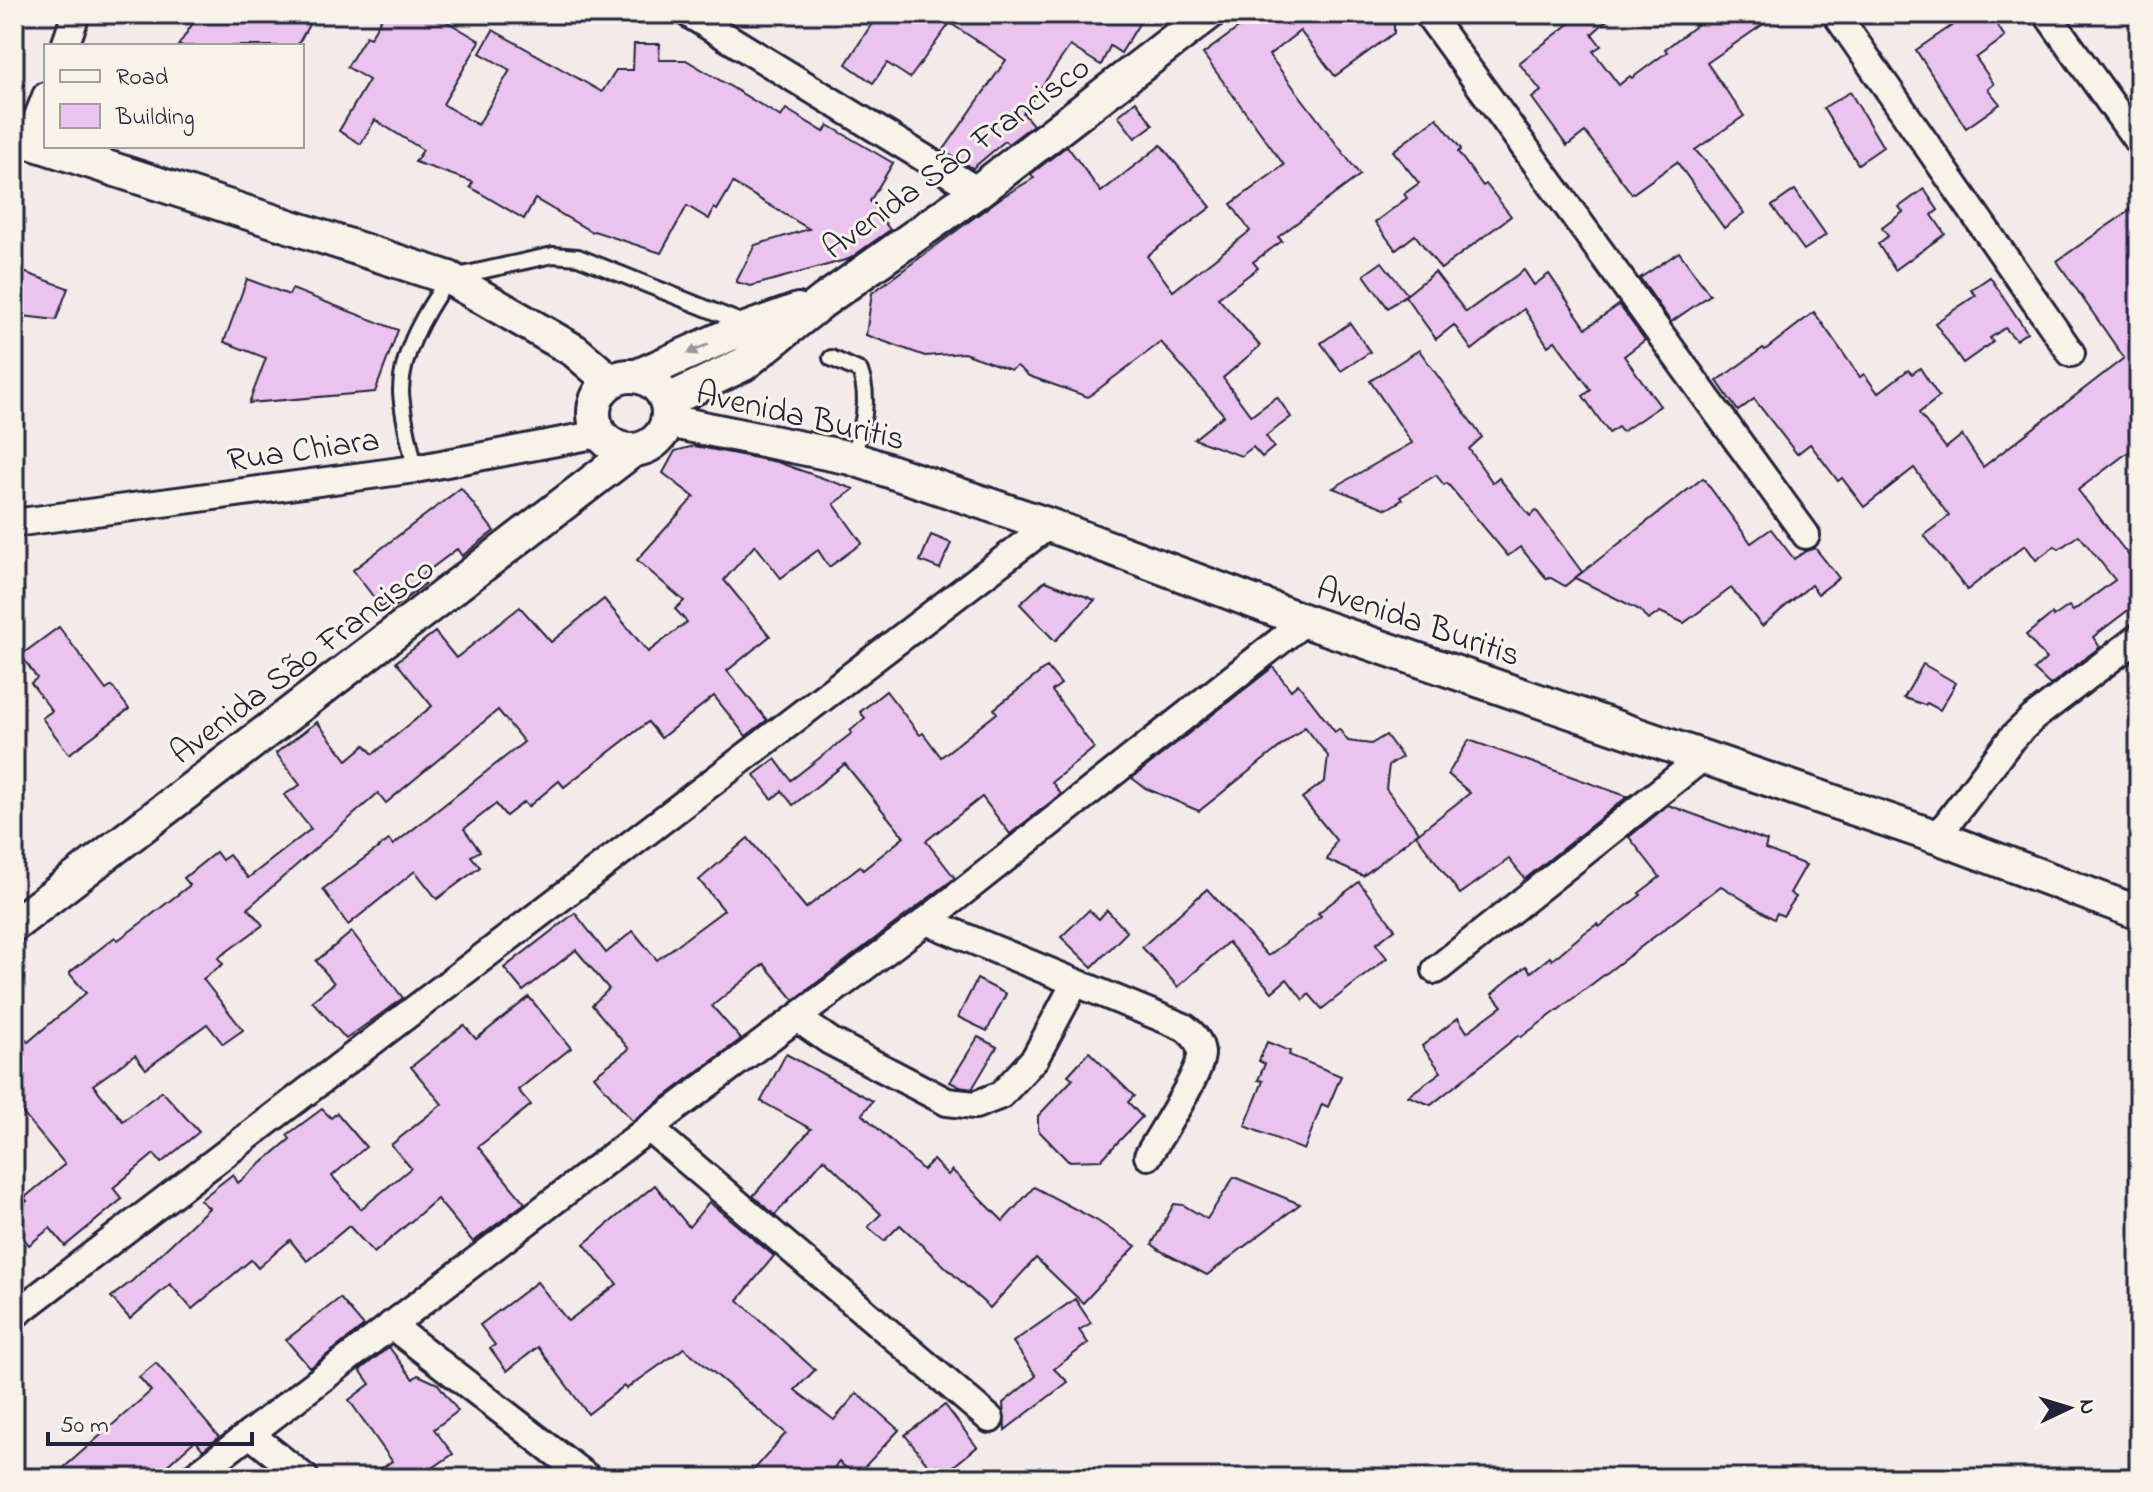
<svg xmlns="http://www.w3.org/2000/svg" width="2153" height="1492" viewBox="0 0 2153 1492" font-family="'Indie Flower',sans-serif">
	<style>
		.building { fill: #eac4ee; stroke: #22223b; stroke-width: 2 }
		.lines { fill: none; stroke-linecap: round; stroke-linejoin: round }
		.service-casing { stroke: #22223b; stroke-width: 20 }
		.minor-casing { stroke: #22223b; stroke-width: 32 }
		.tertiary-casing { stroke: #22223b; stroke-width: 38 }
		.service { stroke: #f7f3e8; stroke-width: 14 }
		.minor { stroke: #f7f3e8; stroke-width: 26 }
		.tertiary { stroke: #f7f3e8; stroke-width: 32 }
		.oneway { fill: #97959a }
		.labels { text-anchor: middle; stroke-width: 6; stroke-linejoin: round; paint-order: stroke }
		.street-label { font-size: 34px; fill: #22223b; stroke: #f7f3e8 }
	</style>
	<rect width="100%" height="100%" fill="#f4eae9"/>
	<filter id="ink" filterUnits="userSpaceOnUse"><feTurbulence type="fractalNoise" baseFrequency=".0125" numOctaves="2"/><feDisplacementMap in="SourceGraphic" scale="16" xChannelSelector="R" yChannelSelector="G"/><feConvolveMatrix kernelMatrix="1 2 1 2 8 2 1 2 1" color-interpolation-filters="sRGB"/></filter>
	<g filter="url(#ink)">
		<g class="building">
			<polygon points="199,14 315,14 297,46 178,46"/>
			<polygon points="384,14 434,14 480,41 443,104 478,125 510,70 480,53 493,30 602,92 616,70 633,70 634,44 660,44 659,60 686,60 781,117 786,109 824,132 828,125 893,163 870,201 890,230 849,259 751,286 736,282 755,245 809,229 733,183 717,210 714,208 709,219 687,206 661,253 594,231 592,232 535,199 524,219 470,187 473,182 415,162 423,150 375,120 361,144 339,131 369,80 347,67 366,36 370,38"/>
			<polygon points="878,14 1145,14 1121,53 1110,46 1101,65 1070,46 1023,113 1033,125 1008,144 1005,141 973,168 943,151 1006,60 950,23 910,78 887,63 873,83 846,64"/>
			<polygon points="1238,14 1386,14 1394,24 1394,33 1335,76 1300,31 1269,55 1360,175 1278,237 1282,241 1253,262 1258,268 1218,298 1260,346 1223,378 1251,416 1277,397 1291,417 1266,436 1274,447 1262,457 1253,447 1241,456 1194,439 1224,415 1161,342 1088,397 1029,376 1017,366 1011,370 964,353 925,356 866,335 872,293 1002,197 1034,178 1031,174 1067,146 1101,192 1161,145 1211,207 1147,256 1173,291 1250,231 1231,204 1284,165 1203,54 1245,23"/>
			<polygon points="1582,14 1614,14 1592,34 1601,46 1593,51 1619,85 1630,76 1632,78 1667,52 1665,49 1711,14 1778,14 1707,63 1744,116 1695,150 1714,171 1744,213 1724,228 1677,162 1632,194 1585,132 1567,146 1532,98 1541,91 1519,63"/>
			<polygon points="1969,14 1977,14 1983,23 1992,17 2005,37 1976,58 1994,84 1988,89 2000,104 1966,128 1916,50"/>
			<polygon points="1850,92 1883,147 1858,164 1823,108"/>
			<polygon points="1136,101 1153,125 1135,138 1118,116"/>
			<polygon points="1437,118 1461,149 1458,152 1483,186 1486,184 1511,216 1441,269 1415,235 1396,250 1375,222 1407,198 1404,194 1419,183 1393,151"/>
			<polygon points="1924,189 1938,210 1932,215 1945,234 1895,270 1878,244 1888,236 1882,228 1903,212 1899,207"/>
			<polygon points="1795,190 1826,235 1804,250 1772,206"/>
			<polygon points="2139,204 2139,444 2078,490 2136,565 2139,563 2139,610 2135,605 2093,637 2100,647 2050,685 2034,670 2046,659 2026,635 2052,614 2053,617 2069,606 2073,611 2115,580 2079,535 2059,549 2055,546 2036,560 2025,545 1967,590 1924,535 1949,516 1914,468 1864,507 1842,478 1838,481 1810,444 1797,454 1754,399 1738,411 1717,381 1763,348 1765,350 1814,312 1860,377 1864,374 1878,393 1908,370 1912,374 1920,368 1939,397 1919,413 1946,448 1962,435 1983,467 2124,358 2057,261"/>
			<polygon points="1679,252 1710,295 1671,322 1640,278"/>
			<polygon points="1382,262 1407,294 1388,308 1364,275"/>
			<polygon points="18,270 68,288 56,320 14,315 14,282"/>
			<polygon points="1524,270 1534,285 1549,274 1586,328 1619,305 1645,340 1624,356 1660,406 1622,432 1618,427 1609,433 1583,396 1591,390 1555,341 1548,346 1524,309 1472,350 1454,325 1436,339 1405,296 1435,272 1466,312"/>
			<polygon points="1990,277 2027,332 2016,340 2005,328 1990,338 1993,342 1963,363 1935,323 1976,295 1971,290"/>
			<polygon points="247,279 289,295 292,289 398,330 375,392 249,403 266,358 224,342"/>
			<polygon points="1350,323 1370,352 1341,371 1321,343"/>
			<polygon points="1419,350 1482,437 1469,449 1493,483 1499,478 1530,516 1536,510 1582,572 1565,586 1549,577 1547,579 1520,547 1508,556 1447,483 1444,485 1436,475 1400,497 1402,500 1387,509 1333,488 1412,443 1370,381"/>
			<polygon points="694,446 777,462 854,489 834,504 862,543 829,567 818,550 781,578 755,545 724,580 770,636 727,671 767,720 746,736 714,696 661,738 648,722 564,787 559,781 528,807 524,802 506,816 496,804 464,829 480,851 471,856 480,867 437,899 415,871 348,925 323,889 389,840 393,845 524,742 498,710 386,803 378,793 248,908 263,925 218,958 223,964 203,979 243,1030 223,1044 207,1024 146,1069 135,1055 93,1085 123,1121 162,1091 199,1132 161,1163 154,1154 113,1188 122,1199 65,1246 50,1228 29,1245 14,1226 14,1211 27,1201 24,1198 65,1164 14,1103 14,1025 28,1042 86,993 69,973 115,937 118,940 145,920 190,885 184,878 216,852 222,860 229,855 248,878 311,829 284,795 300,785 276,753 317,722 347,760 365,745 373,754 432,706 396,662 435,632 456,658 520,607 551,642 604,599 648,652 687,622 675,609 684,601 637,560 694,497 663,473 675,451"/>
			<polygon points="1703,478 1751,543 1771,529 1794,559 1806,551 1815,548 1839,578 1818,594 1811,585 1762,626 1731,588 1684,623 1660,612 1648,620 1640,610 1575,578"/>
			<polygon points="461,488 494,531 462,556 457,549 420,577 425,584 389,611 385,605 382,608 353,570"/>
			<polygon points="931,535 951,543 940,569 920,561"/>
			<polygon points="1045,581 1095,600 1055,641 1020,604"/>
			<polygon points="59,627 106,690 112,686 129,709 69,754 42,718 52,711 31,683 37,678 21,655"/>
			<polygon points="1923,664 1956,683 1940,710 1927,703 1925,705 1904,698"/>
			<polygon points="1047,667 1061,684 1052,691 1094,748 1052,782 1061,794 1010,834 982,797 926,841 955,878 794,1000 764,964 712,1006 741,1039 632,1121 594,1076 629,1049 592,1005 609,989 576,950 523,991 504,968 575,913 606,953 633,931 657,960 724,910 699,880 748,838 806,908 860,866 863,870 904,837 845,764 793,805 782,791 772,799 754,775 775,759 791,780 852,733 850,731 865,718 860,712 886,691 920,735 923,733 941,757 997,713 994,709"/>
			<polygon points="1273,667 1291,690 1298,684 1335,732 1339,729 1348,741 1371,744 1386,735 1402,757 1389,765 1386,789 1419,832 1363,876 1327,860 1336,840 1302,798 1325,781 1328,756 1305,727 1199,811 1145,788 1132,778"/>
			<polygon points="1469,740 1626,796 1628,796 1525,879 1509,859 1460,894 1416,835 1470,793 1448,774"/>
			<polygon points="1668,805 1767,841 1765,849 1806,865 1790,893 1796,897 1783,916 1777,913 1774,919 1721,886 1558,1010 1521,1037 1519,1035 1431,1105 1408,1096 1441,1072 1422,1046 1458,1018 1467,1032 1502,1006 1492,994 1502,985 1526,966 1531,972 1550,957 1552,960 1583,934 1597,924 1599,927 1641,895 1639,893 1660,877 1629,837"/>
			<polygon points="1359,882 1395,929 1376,944 1387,958 1322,1009 1309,994 1303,1000 1287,979 1272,992 1228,942 1178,987 1142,947 1207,889 1268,956 1321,916 1318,913"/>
			<polygon points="1089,910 1099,919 1107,910 1127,932 1092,967 1061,937"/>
			<polygon points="352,932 403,998 346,1039 312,1001 334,983 316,961"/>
			<polygon points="977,979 1006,994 987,1031 958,1017"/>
			<polygon points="529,997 571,1048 518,1090 531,1105 478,1147 525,1203 473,1242 437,1199 374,1253 349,1226 307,1261 290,1240 258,1268 251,1260 192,1309 170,1284 130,1319 111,1297 132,1281 209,1208 200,1200 233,1174 238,1183 290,1139 287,1135 322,1109 331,1118 337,1113 366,1147 332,1176 361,1209 411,1168 391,1145 442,1104 411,1067 464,1025 476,1039"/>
			<polygon points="978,1037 997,1047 972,1089 960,1087 950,1082"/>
			<polygon points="1267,1042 1290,1051 1289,1055 1341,1076 1328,1107 1322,1104 1304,1150 1245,1126 1263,1081 1258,1080 1265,1064 1259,1061"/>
			<polygon points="1089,1052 1134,1096 1128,1102 1142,1117 1101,1160 1068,1161 1038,1130 1038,1116 1073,1079 1068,1075"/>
			<polygon points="786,1054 873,1101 862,1114 923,1170 933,1160 948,1175 952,1170 1003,1221 1034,1187 1096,1220 1136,1246 1083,1303 1036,1258 990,1308 900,1225 884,1241 868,1227 881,1214 824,1159 775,1215 753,1196 811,1129 761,1101"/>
			<polygon points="1234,1177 1300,1204 1207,1275 1159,1250 1152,1244 1174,1204 1183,1205 1207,1219"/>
			<polygon points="655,1185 689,1227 709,1202 774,1256 738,1300 815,1370 795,1390 834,1420 857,1393 899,1430 856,1476 839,1462 825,1478 747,1478 786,1433 684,1348 626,1389 624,1386 588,1414 538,1347 507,1371 490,1348 495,1345 480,1325 537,1282 568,1321 617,1284 584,1244"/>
			<polygon points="340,1298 364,1326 310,1368 286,1340"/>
			<polygon points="1075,1299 1091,1323 1079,1330 1088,1343 1054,1369 1068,1382 1005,1430 1003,1403 1036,1376 1013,1342"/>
			<polygon points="389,1347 413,1379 418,1375 438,1384 458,1411 434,1429 453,1454 418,1478 369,1478 392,1461 349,1400 370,1384 360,1370"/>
			<polygon points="156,1363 219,1437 203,1450 196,1441 191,1444 153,1478 52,1478 151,1391 139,1377"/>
			<polygon points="945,1405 977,1447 944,1474 937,1465 932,1470 905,1435"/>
		</g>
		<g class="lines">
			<defs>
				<g id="service">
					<path d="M831,358L860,371C871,401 862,429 852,458"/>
					<path d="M415,469C411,447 401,411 401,390C402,350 427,309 449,278L553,255L578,257L748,325"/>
				</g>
				<g id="minor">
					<polyline points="689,14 978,191"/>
					<polyline points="1428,14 1806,535"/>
					<polyline points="1836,14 2071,353"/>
					<polyline points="2047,14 2139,143"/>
					<polyline points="65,46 76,14"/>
					<polyline points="28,142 46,96"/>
					<polyline points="14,523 415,469 599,434"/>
					<polyline points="1937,837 2012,738 2033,718 2139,637"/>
					<path d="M926,921L1184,1027C1193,1034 1200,1041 1201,1053C1202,1072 1159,1136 1148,1156"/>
					<polyline points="1436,970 1702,758"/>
					<polyline points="797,1018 830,1041 947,1102 975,1105 1001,1095 1035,1058 1075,983"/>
					<polyline points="649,1128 990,1419"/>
					<polyline points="14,1315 1049,525"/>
					<polyline points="391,1325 588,1478"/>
					<polyline points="250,1434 305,1478"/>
					<polyline points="192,1478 649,1128 926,921 1305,621"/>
				</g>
				<g id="tertiary">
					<polyline points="14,137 449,278 575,351 610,381"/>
					<circle cx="631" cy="413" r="37"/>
					<polyline points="637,376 729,335 798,310"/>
					<polyline points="667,401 744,364 823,301 978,191 1208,14"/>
					<polyline points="668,421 851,458 1049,525 1305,621 1937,837 2139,913"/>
					<polyline points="14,925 632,451"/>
				</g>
			</defs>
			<use href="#service" class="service-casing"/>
			<use href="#minor" class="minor-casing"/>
			<use href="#tertiary" class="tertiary-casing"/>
			<use href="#service" class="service"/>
			<use href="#minor" class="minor"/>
			<use href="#tertiary" class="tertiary"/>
		</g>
		<defs><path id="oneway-solid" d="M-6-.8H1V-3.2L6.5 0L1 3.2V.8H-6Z" transform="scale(2)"/></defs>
		<use class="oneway" href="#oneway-solid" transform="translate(698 349) rotate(156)"/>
	</g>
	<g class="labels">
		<g class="street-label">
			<text transform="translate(955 156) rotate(-36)" y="12">Avenida São Francisco</text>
			<text transform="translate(801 414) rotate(13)" y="12">Avenida Buritis</text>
			<text transform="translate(303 448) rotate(-8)" y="12">Rua Chiara</text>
			<text transform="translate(1419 620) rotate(19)" y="12">Avenida Buritis</text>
			<text transform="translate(301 659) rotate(-37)" y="12">Avenida São Francisco</text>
		</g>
	</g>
	<rect width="2153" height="1492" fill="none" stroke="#f7f3e8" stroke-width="48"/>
	<rect x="24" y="24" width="2105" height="1444" fill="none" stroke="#22223b" stroke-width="3" filter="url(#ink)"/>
	<rect x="44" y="44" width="260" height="104" fill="#f7f3e8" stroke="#a29fa3" stroke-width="2"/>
	<rect x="60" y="70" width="40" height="12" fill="#f7f3e8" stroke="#a29fa3" stroke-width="2"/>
	<text x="116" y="84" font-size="24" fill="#22223b">Road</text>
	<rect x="60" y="104" width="40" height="24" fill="#eac4ee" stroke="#a29fa3" stroke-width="2"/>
	<text x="116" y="124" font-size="24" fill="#22223b">Building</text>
	<g transform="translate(2069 1408) rotate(86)" stroke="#f7f3e8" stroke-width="6" paint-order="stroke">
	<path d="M0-6L14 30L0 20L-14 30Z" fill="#22223b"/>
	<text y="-12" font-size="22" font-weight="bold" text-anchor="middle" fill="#22223b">N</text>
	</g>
	<path d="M48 1432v12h204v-12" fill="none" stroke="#22223b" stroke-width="4"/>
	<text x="60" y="1432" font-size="24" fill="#22223b" stroke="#f7f3e8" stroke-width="6" paint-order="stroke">50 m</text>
</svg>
